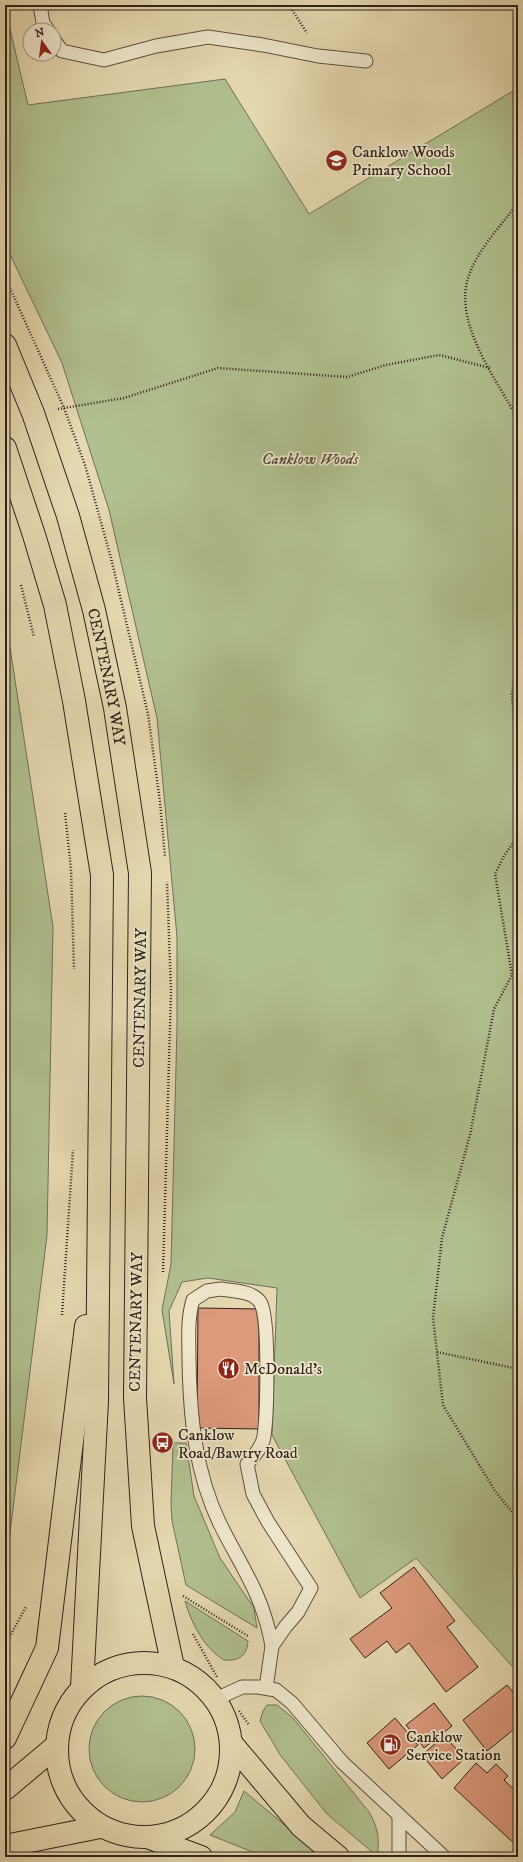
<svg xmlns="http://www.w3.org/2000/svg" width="523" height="1862" viewBox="0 0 523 1862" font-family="'IM FELL DW Pica',serif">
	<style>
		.green { fill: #b1c08f; stroke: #707155 }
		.building { fill: #dc997c; stroke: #2f221b }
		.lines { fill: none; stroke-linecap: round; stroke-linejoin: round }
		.lane-casing { stroke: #5d5040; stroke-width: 15 }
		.primary-casing { stroke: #2f221b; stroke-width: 24 }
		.path { stroke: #2f221b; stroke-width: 2.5; stroke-dasharray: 1 2; stroke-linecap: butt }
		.lane { stroke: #efe6cc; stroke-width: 13 }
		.primary { stroke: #e6d9b1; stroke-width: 22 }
		.labels { text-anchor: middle; stroke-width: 3.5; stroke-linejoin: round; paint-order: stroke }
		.poi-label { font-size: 16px; fill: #2f221b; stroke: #efe6cc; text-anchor: start }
		.park-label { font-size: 16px; font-style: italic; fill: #504a38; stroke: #efe6cc }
		.street-label { font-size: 16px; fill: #2f221b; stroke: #efe6cc }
	</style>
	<rect width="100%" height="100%" fill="#e6d9b1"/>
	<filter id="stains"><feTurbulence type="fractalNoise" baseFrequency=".005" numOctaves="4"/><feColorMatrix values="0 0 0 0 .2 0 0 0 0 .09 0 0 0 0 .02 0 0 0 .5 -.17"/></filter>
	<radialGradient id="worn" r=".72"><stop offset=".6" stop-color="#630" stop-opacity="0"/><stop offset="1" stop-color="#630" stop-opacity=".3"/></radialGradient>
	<g class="green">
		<polygon points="5,8 28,105 225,79 309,214 518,88 518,1673 416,1558 360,1598 272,1435 277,1288 208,1278 182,1282 169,1311 174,1384 162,1310 171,1264 177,1027 177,937 157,718 109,510 62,363 5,244"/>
		<polygon points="5,615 53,927 47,1235 5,1573"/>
		<polygon points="173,1443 186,1443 194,1496 220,1558 254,1608 257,1628 186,1585 172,1521 171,1504"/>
		<path d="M185,1601L248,1641C247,1656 239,1661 224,1660C205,1649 191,1623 185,1601Z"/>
		<circle cx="142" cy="1749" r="53"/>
		<path d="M267,1705H277L293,1718L369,1812C378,1828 380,1838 377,1856L327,1814L281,1756L260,1721L263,1711Z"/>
		<polygon points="244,1791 323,1857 265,1857 210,1835 235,1812"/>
	</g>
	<g class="building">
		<polygon points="198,1308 259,1309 259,1429 197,1428"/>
		<polygon points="414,1567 455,1621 447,1627 478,1667 446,1692 409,1643 396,1653 387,1641 365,1658 350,1639 392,1608 380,1593"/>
		<polygon points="507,1685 518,1698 518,1726 487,1751 463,1720"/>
		<polygon points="434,1703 452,1726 424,1748 406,1725"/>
		<polygon points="395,1718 418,1745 389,1769 367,1743"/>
		<polygon points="444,1736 465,1758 442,1779 422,1755"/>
		<polygon points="476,1763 487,1773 496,1764 508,1776 504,1780 518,1793 518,1847 454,1788"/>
	</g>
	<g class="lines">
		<defs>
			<g id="lane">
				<polyline points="40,5 43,23 48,30"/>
				<polyline points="54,40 62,51 104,60 156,46 208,37 263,45 318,56 366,61"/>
				<path d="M221,1289C234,1291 252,1291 260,1302C270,1315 267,1416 264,1436C263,1446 254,1456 247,1464L253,1494L268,1522L311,1588L298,1612L286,1626L272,1646C263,1595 242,1568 220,1524C195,1472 190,1417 189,1360C189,1340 187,1320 193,1300L207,1291Z"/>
				<polyline points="266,1688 272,1646"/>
				<polyline points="216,1699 242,1687 258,1687 276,1690 292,1703 342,1762 444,1857"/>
				<polyline points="399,1857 399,1816"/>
			</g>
			<g id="primary">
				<path id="s1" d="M5,345L33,413L68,516L94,610L115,708L140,873L135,1398L143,1526L173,1667"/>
				<polyline points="5,448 34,535 55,605 74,701 102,875 97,1401 82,1687"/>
				<circle cx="144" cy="1750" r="87"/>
				<polyline points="5,1738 47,1648 86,1326"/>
				<polyline points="232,1744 301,1826 338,1857"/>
				<polyline points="5,1789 55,1747"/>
				<polyline points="150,1838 201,1857"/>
				<polyline points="5,1846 100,1827"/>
			</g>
		</defs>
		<use href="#lane" class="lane-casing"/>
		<use href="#primary" class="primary-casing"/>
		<g class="path">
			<polyline points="289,5 307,33"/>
			<path d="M518,203C500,227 474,253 467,282C456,326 497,381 518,419"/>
			<polyline points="5,277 64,408 85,465 111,558 148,714 160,802 165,857"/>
			<polyline points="58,409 124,398 218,368 347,377 386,365 439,355 490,368"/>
			<polyline points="21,585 34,637"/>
			<polyline points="518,655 512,694 518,777"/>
			<polyline points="65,813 71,869 74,969"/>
			<polyline points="518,830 513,843 504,856 495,874 512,975 494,1009 470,1135 442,1238 433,1318 443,1405 495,1491 518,1519"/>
			<polyline points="163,1272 171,991 167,882"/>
			<polyline points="62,1315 73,1150"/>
			<polyline points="437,1352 518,1369"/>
			<polyline points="183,1596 248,1636"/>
			<polyline points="193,1634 217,1677"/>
			<polyline points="5,1645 26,1607"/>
			<polyline points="239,1711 249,1725"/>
		</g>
		<use href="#lane" class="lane"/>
		<use href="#primary" class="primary"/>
	</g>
	<defs>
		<symbol id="school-disc" viewBox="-11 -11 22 22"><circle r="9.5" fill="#8f2418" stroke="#efe6cc"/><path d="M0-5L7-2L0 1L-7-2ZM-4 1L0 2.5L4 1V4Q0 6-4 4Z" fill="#fff"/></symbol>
		<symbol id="restaurant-disc" viewBox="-11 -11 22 22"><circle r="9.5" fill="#8f2418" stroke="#efe6cc"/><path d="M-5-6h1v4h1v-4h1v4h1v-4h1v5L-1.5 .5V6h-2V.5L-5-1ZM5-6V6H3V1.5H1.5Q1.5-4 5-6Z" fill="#fff"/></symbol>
		<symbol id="bus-disc" viewBox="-11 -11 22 22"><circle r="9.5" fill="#8f2418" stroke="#efe6cc"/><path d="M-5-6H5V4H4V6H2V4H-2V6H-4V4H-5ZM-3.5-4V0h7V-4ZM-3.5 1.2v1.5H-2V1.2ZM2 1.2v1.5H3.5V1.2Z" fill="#fff"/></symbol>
		<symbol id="fuel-disc" viewBox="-11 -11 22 22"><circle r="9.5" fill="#8f2418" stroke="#efe6cc"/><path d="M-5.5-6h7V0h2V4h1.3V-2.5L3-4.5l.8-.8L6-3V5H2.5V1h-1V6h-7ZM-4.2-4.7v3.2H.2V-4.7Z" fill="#fff"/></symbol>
	</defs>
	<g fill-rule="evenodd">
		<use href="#school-disc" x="324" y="148" width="25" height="25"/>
		<use href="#restaurant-disc" x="216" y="1356" width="25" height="25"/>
		<use href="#bus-disc" x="150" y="1430" width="25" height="25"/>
		<use href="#fuel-disc" x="378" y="1732" width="25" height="25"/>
	</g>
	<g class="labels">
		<g class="poi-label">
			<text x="352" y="157">Canklow Woods<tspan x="352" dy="18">Primary School</tspan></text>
			<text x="244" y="1374">McDonald's</text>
			<text x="178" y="1440">Canklow<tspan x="178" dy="18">Road/Bawtry Road</tspan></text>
			<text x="406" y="1742">Canklow<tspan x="406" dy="18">Service Station</tspan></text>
		</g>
		<g class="park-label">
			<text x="310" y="464">Canklow Woods</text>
		</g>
		<g class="street-label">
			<text dy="6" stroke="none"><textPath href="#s1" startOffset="348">CENTENARY WAY</textPath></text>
			<text transform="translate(139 998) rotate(-89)" y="6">CENTENARY WAY</text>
			<text transform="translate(135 1322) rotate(-89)" y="6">CENTENARY WAY</text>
		</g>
	</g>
	<rect width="523" height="1862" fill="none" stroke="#e6d9b1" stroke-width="20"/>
	<rect x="6" y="6" width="511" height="1850" fill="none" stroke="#2f221b" stroke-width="2"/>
	<rect x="10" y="10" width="503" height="1842" fill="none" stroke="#2f221b"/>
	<g transform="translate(42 42) rotate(346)"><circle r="19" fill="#efe6cc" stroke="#a29885"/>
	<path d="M0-3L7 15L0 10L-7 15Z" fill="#8f2418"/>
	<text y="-6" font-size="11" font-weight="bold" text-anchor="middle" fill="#2f221b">N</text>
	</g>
	<rect width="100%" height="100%" filter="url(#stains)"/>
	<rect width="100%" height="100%" fill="url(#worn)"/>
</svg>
